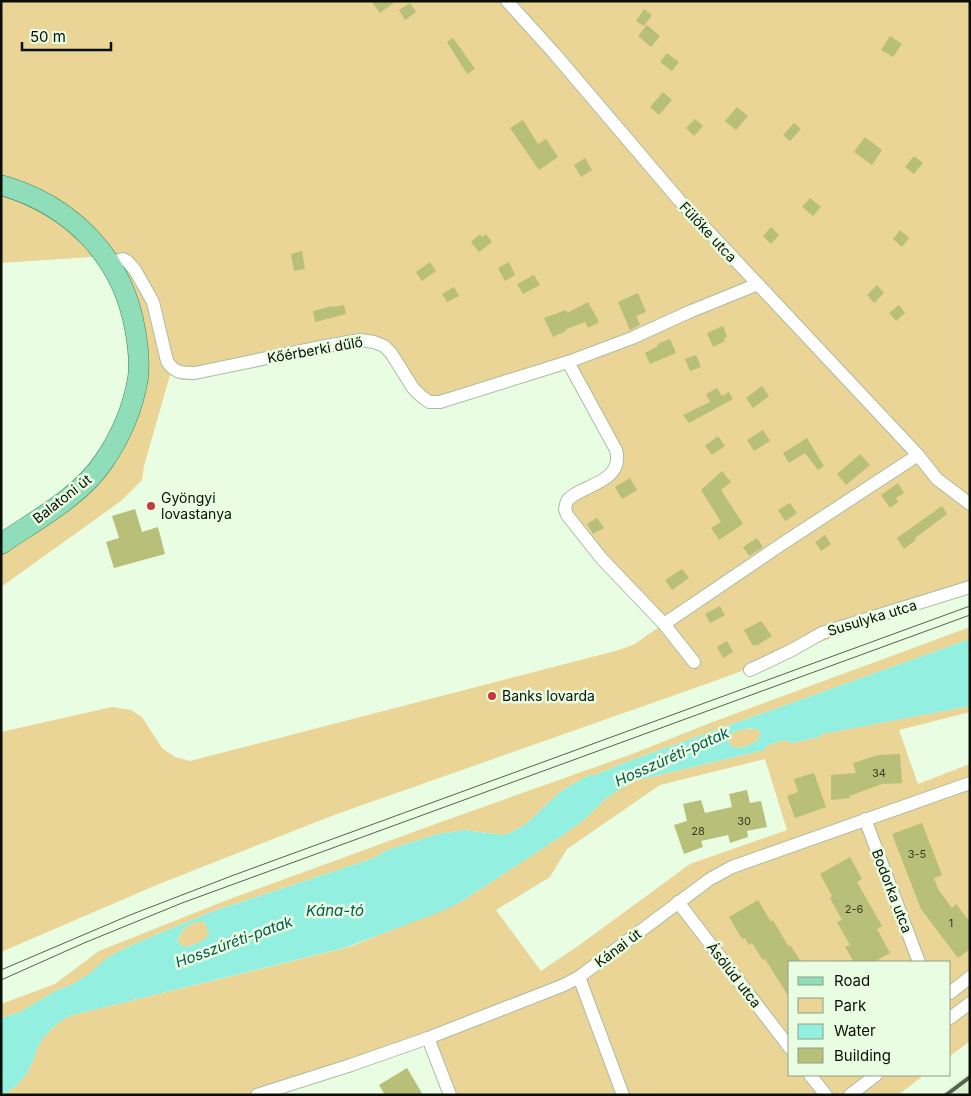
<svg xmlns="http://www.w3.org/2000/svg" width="971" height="1096" viewBox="0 0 971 1096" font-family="Inter,sans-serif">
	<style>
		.built { fill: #dbf2d1 }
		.green { fill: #ead496; fill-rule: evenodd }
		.water { fill: #93f0e0; fill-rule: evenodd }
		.building { fill: #b7bf79 }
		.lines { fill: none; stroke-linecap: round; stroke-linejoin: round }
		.street-casing { stroke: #aabda3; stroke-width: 14 }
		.primary-casing { stroke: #31875d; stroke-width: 21 }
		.street { stroke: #fff; stroke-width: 12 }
		.primary { stroke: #90ddb9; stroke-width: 20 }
		.tram { stroke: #566152; stroke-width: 1 }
		.rail { stroke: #566152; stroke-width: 4 }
		.poi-dot { fill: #c8393e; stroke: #e9fde2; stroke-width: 2 }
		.labels { text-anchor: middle; stroke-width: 5; stroke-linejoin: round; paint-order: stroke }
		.number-label { font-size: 11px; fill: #343b24 }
		.street-label { font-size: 14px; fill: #090f07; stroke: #e9fde2 }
		.poi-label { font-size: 14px; fill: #090f07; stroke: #e9fde2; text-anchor: start }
		.water-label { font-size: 15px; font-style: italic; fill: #06594f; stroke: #e9fde2 }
	</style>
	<rect width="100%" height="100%" fill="#e9fde2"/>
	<polygon class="built" points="970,1072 970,1093 968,1095 941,1095"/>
	<g class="green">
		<polygon points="1,1 970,1 970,587 709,683 334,815 159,884 1,952 1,732 112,707 131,710 142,717 162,748 175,757 190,761 619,650 635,644 663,624 565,509 593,486 618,458 568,362 429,402 374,342 195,373 172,368 144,466 142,480 121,501 1,587 1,550 98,484 117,461 127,437 136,421 122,267 127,261 105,256 1,263"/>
		<polygon points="970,627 970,639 629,761 595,775 589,775 561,791 527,823 510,833 503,835 464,830 438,834 387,850 374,858 211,912 127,947 107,958 90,974 71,985 57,990 20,1012 1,1018 1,1004 55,984 99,951 227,900 438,823 632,754 710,723"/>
		<path d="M970,706V712L899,730L918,784L970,764V1041L950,1056V962H790V1075H924L898,1095H450L428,1038L257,1095H1C18,1088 28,1075 34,1058C36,1053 37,1047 40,1043C46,1032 59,1022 69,1016L349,947L459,903L563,835L584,820L606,798L634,781L764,750L768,745L785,740L792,743L819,737L821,734ZM765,759L787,830L690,864L578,946L541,971L496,910L550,877L567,849L660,785Z"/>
		<path d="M753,728L760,731V737C754,745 741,750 731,746L728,739L730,734L740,730Z"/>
		<polygon points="195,922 205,922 210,935 201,942 186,947 181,945 177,941 184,928"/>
	</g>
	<path class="water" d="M970,639V706L822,734L819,737L792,743L785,740L768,745L764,750L634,781L606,798L584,820L563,835L459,903L440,912L344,948L69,1016C59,1022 46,1032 40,1043C37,1047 36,1053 34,1058C28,1075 18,1088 1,1095V1018L20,1012L57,990L71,985L89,974L107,958L127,947L211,912L374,858L387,850L438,834L464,830L503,835L510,833L527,823L561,791L589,775H595L629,761ZM753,728L760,731V737C754,745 741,750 731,746L728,739L730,734L740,730ZM195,922H205L209,935L201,942L186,947L181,945L177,940L184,928Z"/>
	<g class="building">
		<polygon points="371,1 396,1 380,13"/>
		<polygon points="410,3 416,12 405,20 399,10"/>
		<polygon points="644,9 652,15 644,26 636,21"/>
		<polygon points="647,25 660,36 651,47 638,36"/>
		<polygon points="890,36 902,44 893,57 881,50"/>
		<polygon points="453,38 475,69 467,74 447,42"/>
		<polygon points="667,53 679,62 672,71 660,62"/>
		<polygon points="663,92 672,100 659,115 650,107"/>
		<polygon points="737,107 748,116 736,130 725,121"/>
		<polygon points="695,119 703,126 694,136 686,128"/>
		<polygon points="523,120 538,144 546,139 558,157 539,170 510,128"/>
		<polygon points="794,123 801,129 790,141 783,135"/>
		<polygon points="865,137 882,150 872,165 854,152"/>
		<polygon points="914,156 923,163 914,174 905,167"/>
		<polygon points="585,158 592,170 581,177 574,165"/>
		<polygon points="810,198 821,207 813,216 802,207"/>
		<polygon points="771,227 779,235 771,244 763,236"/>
		<polygon points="900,230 909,238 902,247 893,239"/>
		<polygon points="480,234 482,237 486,234 492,242 479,252 471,242"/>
		<polygon points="302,251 305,269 294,271 291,254"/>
		<polygon points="430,262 436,271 422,281 416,272"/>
		<polygon points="509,262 515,275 505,281 498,268"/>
		<polygon points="534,275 540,285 523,294 517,284"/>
		<polygon points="877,285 884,293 874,303 867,295"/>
		<polygon points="454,287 459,296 447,302 442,294"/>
		<polygon points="638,293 646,312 636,316 640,325 630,330 618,302"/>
		<polygon points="588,302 599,322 588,328 585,322 566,329 566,331 553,337 544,318 566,310 567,313"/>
		<polygon points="344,305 346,314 315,322 313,311 332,306 333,307"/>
		<polygon points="899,305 905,313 896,321 889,313"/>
		<polygon points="723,326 727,337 724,338 725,341 713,347 707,333"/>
		<polygon points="670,339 676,353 650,364 645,353 658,346 657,344"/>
		<polygon points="696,355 701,367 690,371 685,359"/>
		<polygon points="762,386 769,396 753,408 746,398"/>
		<polygon points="717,388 722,396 729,392 733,399 689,423 683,415 710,402 706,394"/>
		<polygon points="763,430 770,441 754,451 747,440"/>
		<polygon points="718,436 725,446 712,455 705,446"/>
		<polygon points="807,438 824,466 818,470 805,453 789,463 783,453"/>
		<polygon points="860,454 870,465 846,485 837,474"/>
		<polygon points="722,471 731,482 721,490 743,524 719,540 711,528 721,522 701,490"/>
		<polygon points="630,478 637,490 622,499 615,487"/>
		<polygon points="898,483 904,493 896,498 898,502 890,508 881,495"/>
		<polygon points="790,503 797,513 785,521 778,510"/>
		<polygon points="942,506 947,514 915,538 916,540 904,549 897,538"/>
		<polygon points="135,509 142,532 158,527 165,554 114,568 106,542 119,538 112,516"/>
		<polygon points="597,518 604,528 593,534 587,524"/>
		<polygon points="825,535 831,544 821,551 815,542"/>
		<polygon points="757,538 763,547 749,556 743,547"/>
		<polygon points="682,569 689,578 672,590 665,580"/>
		<polygon points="720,606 725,615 710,623 705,614"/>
		<polygon points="761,621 772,636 756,646 755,644 753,646 744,630"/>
		<polygon points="727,641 733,652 723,658 717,647"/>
		<polygon points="900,754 902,783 882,784 849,796 850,798 831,800 831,775 856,773 853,763 878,755"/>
		<polygon points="814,773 826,807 795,818 787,796 798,792 794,779"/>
		<polygon points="747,790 750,803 761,801 767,827 747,831 748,837 730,843 728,835 701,841 703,847 684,854 674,825 687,821 683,804 701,800 705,813 732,807 729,794"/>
		<polygon points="922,823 942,875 934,878 938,889 952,908 956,904 970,922 970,949 958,958 921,909 892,834"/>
		<polygon points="850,857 862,879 857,882 882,926 877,929 890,953 874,962 854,962 845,947 850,945 837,922 842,920 830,898 832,896 820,874"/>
		<polygon points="758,900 771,922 773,920 788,946 790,945 801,962 790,962 790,999 765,959 763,960 752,943 749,945 745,938 742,939 729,917"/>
		<polygon points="407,1068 423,1095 385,1095 379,1085"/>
	</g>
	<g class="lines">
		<defs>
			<g id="street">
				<polyline points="507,1 554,53 679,200 918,455 937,479 970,504"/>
				<path d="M110,263L123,259L127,261L135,270L153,302L167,361C174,373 182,373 195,373L320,347L360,340L374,342L384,346L391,353L413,388L421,396L429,402H440L568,362L632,338L689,312L758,284"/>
				<path d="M568,362L616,450C625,484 578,485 567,501C566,503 566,506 565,509L567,515L602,559L664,624L694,662"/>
				<polyline points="664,624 785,542 918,455"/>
				<polyline points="750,670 792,650 822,633 970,587"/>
				<polyline points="865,819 919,962"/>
				<polyline points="678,902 790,1048"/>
				<polyline points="579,977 623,1095"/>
				<polyline points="950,993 970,977"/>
				<polyline points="950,1018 970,1003"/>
				<polyline points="428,1038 450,1095"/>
				<polyline points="810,1075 826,1095"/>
				<polyline points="257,1095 351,1065 428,1038 564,985 579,977 710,879 732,867 970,783"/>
				<polyline points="850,1095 876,1075"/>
			</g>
			<path id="primary" d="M1,185C71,205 122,256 135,329C138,345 140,361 138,378C133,408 121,436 104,461C80,497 36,520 1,544"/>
		</defs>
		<use href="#street" class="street-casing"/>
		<use href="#primary" class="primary-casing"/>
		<use href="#street" class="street"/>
		<use href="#primary" class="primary"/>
		<g class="tram">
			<polyline points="1,970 130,915 234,875 970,606"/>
			<polyline points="1,980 84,943 182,903 970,615"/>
		</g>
		<polyline class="rail" points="946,1095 970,1077"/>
	</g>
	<g class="poi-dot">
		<circle cx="151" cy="506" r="5"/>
		<circle cx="492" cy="696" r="5"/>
	</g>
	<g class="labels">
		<g class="number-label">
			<text x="879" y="777">34</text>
			<text x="744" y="825">30</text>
			<text x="698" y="835">28</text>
			<text x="917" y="858">3-5</text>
			<text x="854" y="913">2-6</text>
			<text x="951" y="927">1</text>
		</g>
		<g class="street-label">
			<text transform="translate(708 232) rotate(47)" y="5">Fülőke utca</text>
			<text transform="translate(315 350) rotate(-10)" y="5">Kőérberki dűlő</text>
			<text transform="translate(62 499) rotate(-38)" y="5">Balatoni út</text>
			<text transform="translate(872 618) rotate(-17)" y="5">Susulyka utca</text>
			<text transform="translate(892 891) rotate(69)" y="5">Bodorka utca</text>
			<text transform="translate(618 948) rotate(-37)" y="5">Kánai út</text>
			<text transform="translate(734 975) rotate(52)" y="5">Ásólúd utca</text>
		</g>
		<g class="poi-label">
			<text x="161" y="503">Gyöngyi<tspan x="161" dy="16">lovastanya</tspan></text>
			<text x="502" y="701">Banks lovarda</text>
		</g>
		<g class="water-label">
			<text transform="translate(672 757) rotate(-24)" y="5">Hosszúréti-patak</text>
			<text x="335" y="916">Kána-tó</text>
			<text transform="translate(234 942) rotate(-20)" y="5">Hosszúréti-patak</text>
		</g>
	</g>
	<rect width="971" height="1096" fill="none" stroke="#090f07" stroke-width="5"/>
	<rect x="788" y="961" width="162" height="115" fill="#e9fde2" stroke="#8f9e8a"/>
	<rect x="798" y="977" width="25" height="8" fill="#90ddb9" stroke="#8f9e8a"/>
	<text x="834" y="986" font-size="15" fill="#090f07">Road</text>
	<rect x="798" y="998" width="25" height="15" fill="#ead496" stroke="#8f9e8a"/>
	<text x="834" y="1011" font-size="15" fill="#090f07">Park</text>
	<rect x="798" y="1024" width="25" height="15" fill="#93f0e0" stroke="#8f9e8a"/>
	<text x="834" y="1036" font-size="15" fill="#090f07">Water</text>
	<rect x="798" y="1048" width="25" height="15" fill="#b7bf79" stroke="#8f9e8a"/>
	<text x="834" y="1061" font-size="15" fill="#090f07">Building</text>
	<path d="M22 42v8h89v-8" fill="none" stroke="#090f07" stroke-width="2.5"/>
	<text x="30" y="42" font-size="15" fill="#090f07" stroke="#e9fde2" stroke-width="4" paint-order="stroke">50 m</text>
</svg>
